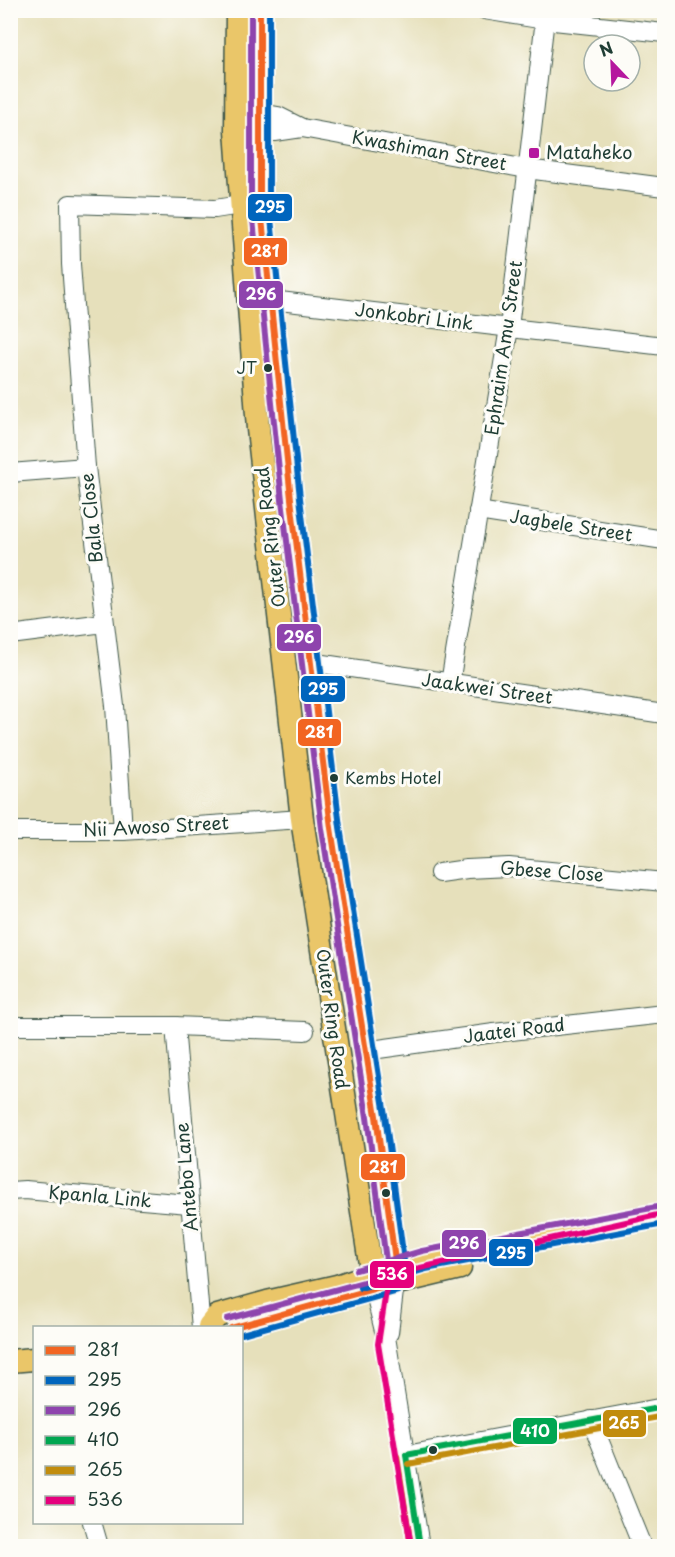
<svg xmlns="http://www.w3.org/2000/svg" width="675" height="1557" viewBox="0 0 675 1557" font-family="'Playpen Sans',sans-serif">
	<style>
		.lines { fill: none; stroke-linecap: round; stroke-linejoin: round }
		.minor-casing { stroke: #3d5548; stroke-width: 20 }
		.major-casing { stroke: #3d5548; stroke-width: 25 }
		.minor { stroke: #fff; stroke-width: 18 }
		.major { stroke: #eac669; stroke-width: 22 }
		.bus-1-casing { stroke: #fdfcf7; stroke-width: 10 }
		.bus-2-casing { stroke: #fdfcf7; stroke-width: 10 }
		.bus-3-casing { stroke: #fdfcf7; stroke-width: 10 }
		.bus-4-casing { stroke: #fdfcf7; stroke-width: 10 }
		.bus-5-casing { stroke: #fdfcf7; stroke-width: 10 }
		.bus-6-casing { stroke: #fdfcf7; stroke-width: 10 }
		.bus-1 { stroke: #f26522; stroke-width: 6 }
		.bus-2 { stroke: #0065bd; stroke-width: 6 }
		.bus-3 { stroke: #8e44ad; stroke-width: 6 }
		.bus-4 { stroke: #00a651; stroke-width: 6 }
		.bus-5 { stroke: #c18c0d; stroke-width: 6 }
		.bus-6 { stroke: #e5007d; stroke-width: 6 }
		.poi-dot { fill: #b5179e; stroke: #fdfcf7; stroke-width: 2 }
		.bus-dot { fill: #1f3d34; stroke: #fdfcf7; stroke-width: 2 }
		.labels { text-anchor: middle; stroke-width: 6; stroke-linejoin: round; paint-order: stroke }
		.bus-label { font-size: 16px; fill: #1f3d34; stroke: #fdfcf7; text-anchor: end }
		.street-label { font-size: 18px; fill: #1f3d34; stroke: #fdfcf7 }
		.poi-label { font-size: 18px; fill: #1f3d34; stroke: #fdfcf7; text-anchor: start }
		.line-badge { stroke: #fdfcf7; stroke-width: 2 }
		.badge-label { font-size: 16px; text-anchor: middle; font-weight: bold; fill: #fff }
	</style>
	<rect width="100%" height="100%" fill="#fdfcf7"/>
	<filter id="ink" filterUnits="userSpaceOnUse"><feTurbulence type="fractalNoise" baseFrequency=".0167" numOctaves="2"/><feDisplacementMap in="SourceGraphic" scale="12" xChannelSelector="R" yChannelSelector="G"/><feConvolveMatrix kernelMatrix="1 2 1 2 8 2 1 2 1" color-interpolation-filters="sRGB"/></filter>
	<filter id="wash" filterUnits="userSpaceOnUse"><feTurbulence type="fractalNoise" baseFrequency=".008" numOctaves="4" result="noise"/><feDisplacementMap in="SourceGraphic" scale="24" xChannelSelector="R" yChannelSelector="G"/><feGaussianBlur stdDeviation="1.35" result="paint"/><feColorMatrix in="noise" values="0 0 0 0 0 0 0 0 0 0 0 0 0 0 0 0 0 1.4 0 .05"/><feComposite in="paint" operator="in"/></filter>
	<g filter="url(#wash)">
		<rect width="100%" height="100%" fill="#e6e0bb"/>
	</g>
	<g filter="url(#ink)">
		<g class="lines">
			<defs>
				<g id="minor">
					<polyline points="484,10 545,20 664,33"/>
					<polyline points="249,111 278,116 302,128 527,169 664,187"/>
					<polyline points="236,130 275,132 302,128"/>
					<polyline points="271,300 664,346"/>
					<polyline points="10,473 86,467"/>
					<polyline points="478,511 664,540"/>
					<polyline points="10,635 104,623"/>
					<polyline points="310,662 664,714"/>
					<polyline points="450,683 509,328 546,10"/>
					<polyline points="10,831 123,831 302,819"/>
					<polyline points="123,831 115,706 86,467 71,264 70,204 215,209 240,205"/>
					<polyline points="439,873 467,869 509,867 664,882"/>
					<polyline points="10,1026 175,1026 305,1031"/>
					<polyline points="175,1026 201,1328"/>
					<polyline points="364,1051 494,1033 664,1014"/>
					<polyline points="10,1191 25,1190 189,1204"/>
					<polyline points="374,1290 387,1343 420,1546"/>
					<polyline points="389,1333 395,1283"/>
					<polyline points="591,1420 642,1546"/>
					<polyline points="406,1455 664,1407"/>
					<polyline points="92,1522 99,1546"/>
				</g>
				<g id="major">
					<polyline points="237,10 236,130 258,429 302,819 374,1290"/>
					<polyline points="260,10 260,199 291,499 331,828 376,1116 396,1268 395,1283"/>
					<polyline points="393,1284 460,1268"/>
					<polyline points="209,1326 217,1316 267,1302 337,1286 371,1274 424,1260 664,1215"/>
					<polyline points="10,1361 34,1359"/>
				</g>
			</defs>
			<use href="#minor" class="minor-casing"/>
			<use href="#major" class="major-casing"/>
			<use href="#minor" class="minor"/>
			<use href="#major" class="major"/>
			<defs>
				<polyline id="bus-1" points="231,1328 395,1283 396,1268 376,1116 331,828 291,499 260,199 260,10"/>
				<g id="bus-2">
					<polyline points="360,1288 426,1269 664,1224"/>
					<polyline points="242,1334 398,1291 404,1285 405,1269 385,1115 340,827 300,498 269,199 269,10"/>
				</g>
				<g id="bus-3">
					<polyline points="356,1270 422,1251 662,1206"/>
					<polyline points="227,1319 386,1276 387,1268 367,1117 322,829 282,500 251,200 251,10"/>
				</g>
				<g id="bus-4">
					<polyline points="406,1455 664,1407"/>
					<polyline points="406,1455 420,1546"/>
				</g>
				<g id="bus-5">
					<polyline points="397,1456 411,1546"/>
					<polyline points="408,1464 664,1416"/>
				</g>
				<polyline id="bus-6" points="411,1546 378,1344 388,1278 393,1274 662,1214"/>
			</defs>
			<use href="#bus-1" class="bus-1-casing"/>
			<use href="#bus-2" class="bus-2-casing"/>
			<use href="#bus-3" class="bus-3-casing"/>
			<use href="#bus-4" class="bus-4-casing"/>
			<use href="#bus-5" class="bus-5-casing"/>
			<use href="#bus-6" class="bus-6-casing"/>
			<use href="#bus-1" class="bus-1"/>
			<use href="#bus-2" class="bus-2"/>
			<use href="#bus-3" class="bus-3"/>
			<use href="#bus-4" class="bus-4"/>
			<use href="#bus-5" class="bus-5"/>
			<use href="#bus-6" class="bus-6"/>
		</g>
	</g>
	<rect class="poi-dot" x="528" y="147" width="12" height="12" rx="3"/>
	<g class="bus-dot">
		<circle cx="268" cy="368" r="5"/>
		<circle cx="334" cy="778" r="5"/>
		<circle cx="386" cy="1193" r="5"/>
		<circle cx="433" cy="1450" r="5"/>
	</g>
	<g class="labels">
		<g class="bus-label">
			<text x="257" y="374">JT</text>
			<text x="345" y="784" text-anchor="start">Kembs Hotel</text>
		</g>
		<g class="street-label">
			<text transform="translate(429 151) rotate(10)" y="6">Kwashiman Street</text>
			<text transform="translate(414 317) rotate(7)" y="6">Jonkobri Link</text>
			<text transform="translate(504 348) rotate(-82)" y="6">Ephraim Amu Street</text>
			<text transform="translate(92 518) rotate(-96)" y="6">Bala Close</text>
			<text transform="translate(571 526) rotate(9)" y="6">Jagbele Street</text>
			<text transform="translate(271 537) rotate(-97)" y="6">Outer Ring Road</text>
			<text transform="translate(487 689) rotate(8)" y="6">Jaakwei Street</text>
			<text transform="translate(156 827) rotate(-3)" y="6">Nii Awoso Street</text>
			<text transform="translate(552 872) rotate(4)" y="6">Gbese Close</text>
			<text transform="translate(332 1019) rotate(82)" y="6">Outer Ring Road</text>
			<text transform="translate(514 1031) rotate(-7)" y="6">Jaatei Road</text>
			<text transform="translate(187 1177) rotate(-95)" y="6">Antebo Lane</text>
			<text transform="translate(100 1197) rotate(5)" y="6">Kpanla Link</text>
		</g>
		<g class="poi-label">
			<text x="546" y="159">Mataheko</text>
		</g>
	</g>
	<g class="line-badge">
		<rect x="247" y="193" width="46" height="29" rx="6" fill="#0065bd"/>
		<rect x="243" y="237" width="45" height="29" rx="6" fill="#f26522"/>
		<rect x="238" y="280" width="46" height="29" rx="6" fill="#8e44ad"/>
		<rect x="276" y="623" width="46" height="29" rx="6" fill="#8e44ad"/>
		<rect x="300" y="675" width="46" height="28" rx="6" fill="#0065bd"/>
		<rect x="297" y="718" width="45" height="29" rx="6" fill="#f26522"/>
		<rect x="360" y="1153" width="46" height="28" rx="6" fill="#f26522"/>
		<rect x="441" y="1229" width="46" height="29" rx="6" fill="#8e44ad"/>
		<rect x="488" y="1238" width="46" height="29" rx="6" fill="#0065bd"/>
		<rect x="369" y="1260" width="46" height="29" rx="6" fill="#e5007d"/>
		<rect x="602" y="1409" width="45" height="29" rx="6" fill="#c18c0d"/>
		<rect x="512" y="1417" width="46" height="28" rx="6" fill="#00a651"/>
	</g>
	<g class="badge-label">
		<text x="270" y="213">295</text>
		<text x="265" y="257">281</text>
		<text x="261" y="300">296</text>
		<text x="299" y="643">296</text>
		<text x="323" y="695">295</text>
		<text x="319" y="738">281</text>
		<text x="383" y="1173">281</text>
		<text x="464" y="1249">296</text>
		<text x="511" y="1259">295</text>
		<text x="392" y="1280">536</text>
		<text x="624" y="1429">265</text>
		<text x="535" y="1437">410</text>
	</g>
	<rect width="675" height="1557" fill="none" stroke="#fdfcf7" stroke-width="36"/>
	<rect x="33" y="1326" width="210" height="198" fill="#fdfcf7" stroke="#a4b0a9" stroke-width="1.5"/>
	<rect x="45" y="1346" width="30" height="9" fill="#f26522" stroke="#a4b0a9" stroke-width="1.5"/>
	<text x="87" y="1356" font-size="18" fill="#1f3d34">281</text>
	<rect x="45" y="1376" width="30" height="9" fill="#0065bd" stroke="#a4b0a9" stroke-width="1.5"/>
	<text x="87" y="1386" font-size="18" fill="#1f3d34">295</text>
	<rect x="45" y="1406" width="30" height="9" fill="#8e44ad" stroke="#a4b0a9" stroke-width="1.5"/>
	<text x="87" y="1416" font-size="18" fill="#1f3d34">296</text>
	<rect x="45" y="1436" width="30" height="9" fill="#00a651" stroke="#a4b0a9" stroke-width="1.5"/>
	<text x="87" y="1446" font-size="18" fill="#1f3d34">410</text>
	<rect x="45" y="1466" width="30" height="9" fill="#c18c0d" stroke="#a4b0a9" stroke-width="1.5"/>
	<text x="87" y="1476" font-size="18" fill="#1f3d34">265</text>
	<rect x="45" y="1496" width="30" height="9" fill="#e5007d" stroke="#a4b0a9" stroke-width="1.5"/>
	<text x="87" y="1506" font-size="18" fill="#1f3d34">536</text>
	<g transform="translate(612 63) rotate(337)"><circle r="28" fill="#fdfcf7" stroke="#a4b0a9" stroke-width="1.5"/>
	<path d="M0-4.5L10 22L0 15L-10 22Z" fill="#b5179e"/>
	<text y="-9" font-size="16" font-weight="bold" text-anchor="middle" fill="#1f3d34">N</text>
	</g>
</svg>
